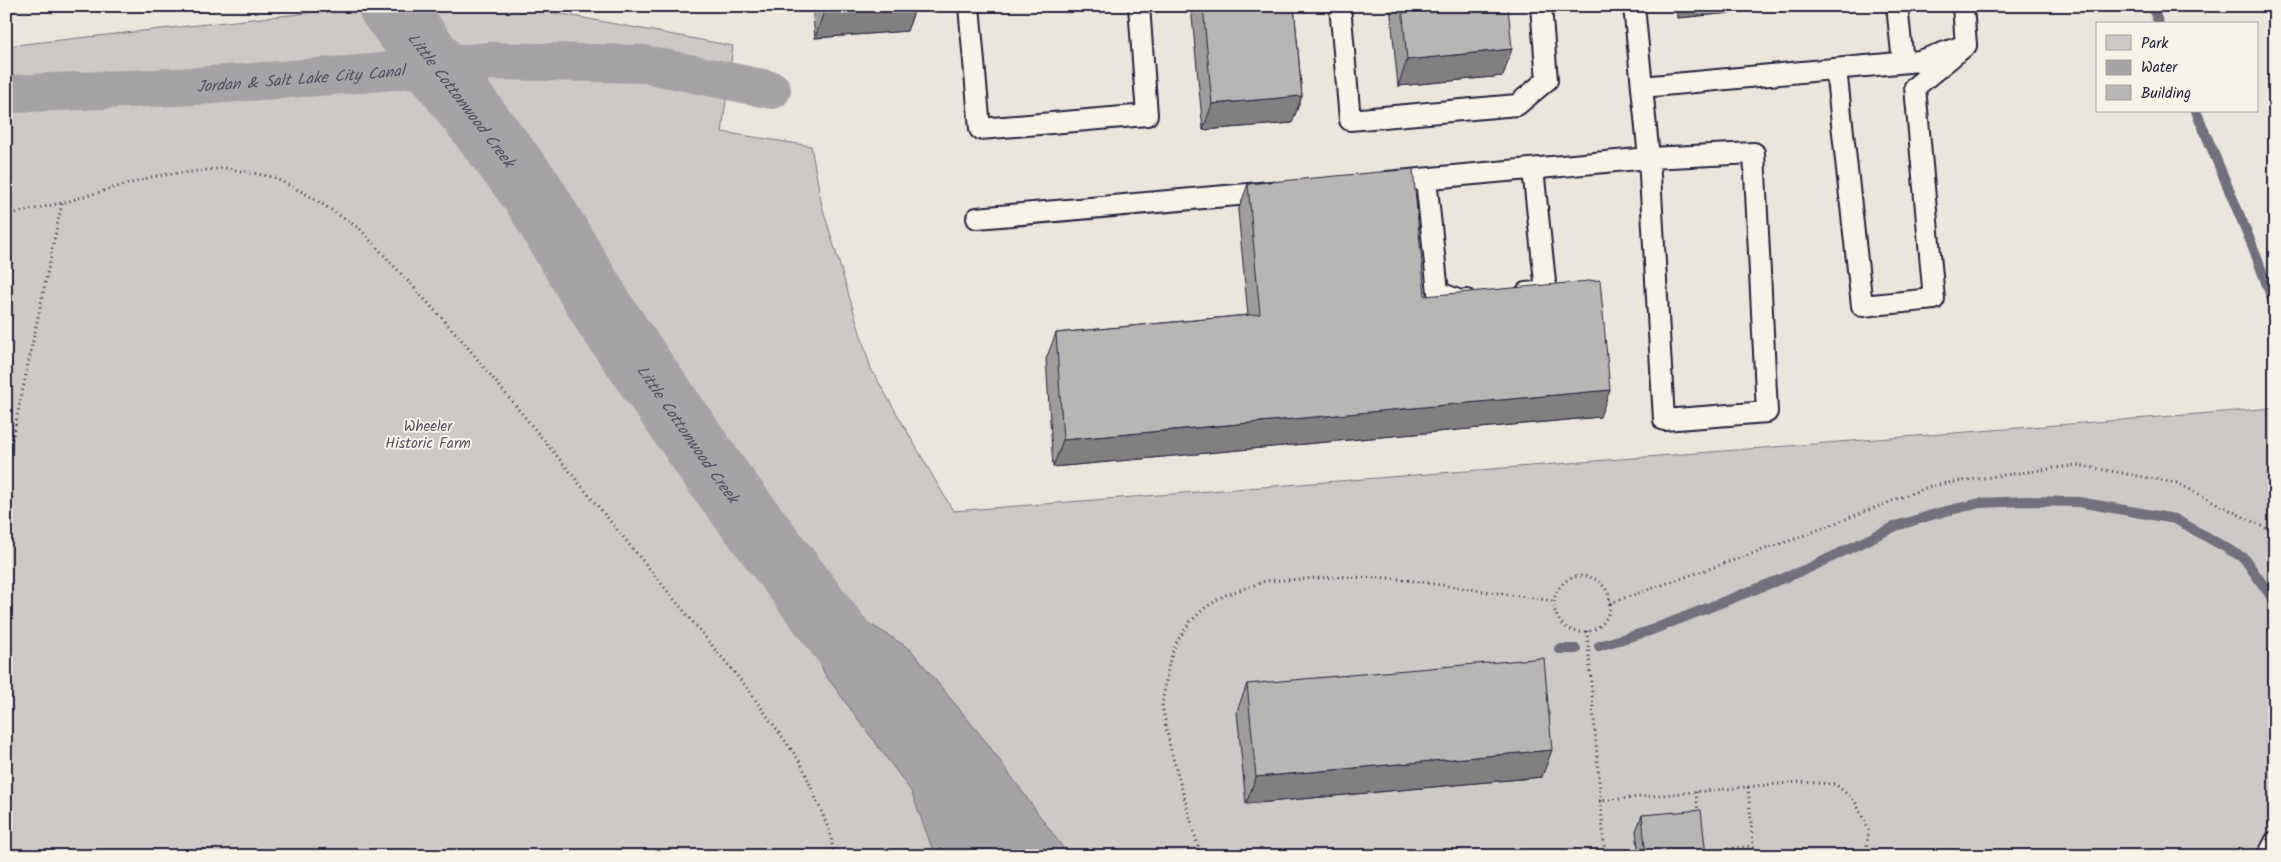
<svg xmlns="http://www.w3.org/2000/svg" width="2281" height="862" viewBox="0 0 2281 862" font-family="Kalam,sans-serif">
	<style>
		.green { fill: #cdc9c6; stroke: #787680 }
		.water { fill: #a6a3a6; stroke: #716f7b }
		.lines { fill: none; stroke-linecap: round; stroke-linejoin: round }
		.stream { stroke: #716f7b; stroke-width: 10 }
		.canal { stroke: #a6a3a6; stroke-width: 38 }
		.river { stroke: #a6a3a6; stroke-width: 64 }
		.lane-casing { stroke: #22223b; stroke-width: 24 }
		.path { stroke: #22223b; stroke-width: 3; stroke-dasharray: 1 4; stroke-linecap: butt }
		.lane { stroke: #f7f3e8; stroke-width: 20 }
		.wall { fill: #9e9d9c; stroke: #22223b }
		.shaded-wall { fill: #817f7f; stroke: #22223b }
		.building { fill: #b8b6b5; stroke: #22223b }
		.labels { text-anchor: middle; stroke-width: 4; stroke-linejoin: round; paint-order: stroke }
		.park-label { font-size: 15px; fill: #555465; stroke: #f7f3e8 }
		.water-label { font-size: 16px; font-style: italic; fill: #504f60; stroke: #f7f3e8 }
	</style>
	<rect width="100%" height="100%" fill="#eae6de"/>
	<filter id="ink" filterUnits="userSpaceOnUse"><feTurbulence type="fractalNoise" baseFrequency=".02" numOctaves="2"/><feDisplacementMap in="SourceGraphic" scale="10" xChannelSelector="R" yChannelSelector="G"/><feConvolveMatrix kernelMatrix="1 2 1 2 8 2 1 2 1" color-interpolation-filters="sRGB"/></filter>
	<g filter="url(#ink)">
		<polygon class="green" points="372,6 519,6 733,46 722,132 811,146 822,206 871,369 953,511 2275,408 2275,856 6,856 6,46"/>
		<polygon class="water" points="789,573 910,649 987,743 1069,856 935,856 911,791 824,673"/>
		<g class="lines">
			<g class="stream">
				<polyline points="2152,6 2159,24"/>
				<polyline points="2196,111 2253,247 2275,307"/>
				<polyline points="1599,646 1649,631 1807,569 1896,526 1942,512 1980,503 2026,501 2079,502 2175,519 2244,558 2275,602"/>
				<polyline points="1559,649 1576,649"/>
			</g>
			<path class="canal" id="s1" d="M6,94L198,86L372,73L490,61L645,64L772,90"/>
			<path class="river" id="s2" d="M390,6L533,193L606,316L717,476L843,642"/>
			<defs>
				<g id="lane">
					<polyline points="969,6 980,129 1147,115 1139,6"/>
					<polyline points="1340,6 1350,120 1517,105 1547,80 1541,6"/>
					<polyline points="1897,6 1903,62"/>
					<polyline points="1836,69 1862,306 1934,299 1915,87 1966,45"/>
					<polyline points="1642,87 1919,61 1966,45 1963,6"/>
					<polygon points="1754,153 1767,412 1664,420 1649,158"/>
					<polyline points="1426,179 1438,292 1460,301 1467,300"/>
					<polyline points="1387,182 1649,158 1634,6"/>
					<polyline points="977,218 1271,192"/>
					<polyline points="1526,293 1546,291 1533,169"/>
					<polyline points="2268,856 2275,842"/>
				</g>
			</defs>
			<use href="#lane" class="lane-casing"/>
			<g class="path">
				<polyline points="6,215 62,203 155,176 225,168 273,177 308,195 359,228 460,338 747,688 801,763 830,832 834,856"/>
				<polyline points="6,469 62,203"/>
				<circle cx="1582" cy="604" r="28"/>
				<polyline points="1610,603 1792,540 1933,485 2077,465 2177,483 2275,533"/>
				<polyline points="1587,631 1605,856"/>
				<polyline points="1748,787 1754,856"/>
				<polyline points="1696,792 1698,814"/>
				<polyline points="1599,801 1799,782 1835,784 1855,801 1869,831 1865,856"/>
				<polyline points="1703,852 1753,846"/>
				<polyline points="1201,856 1170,747 1162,705 1169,663 1176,643 1190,622 1205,608 1223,596 1265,581 1339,577 1392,578 1554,601"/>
			</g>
			<use href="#lane" class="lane"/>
		</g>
		<g class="wall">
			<polygon points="812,6 916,6 907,31 815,38"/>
			<polygon points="1191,6 1294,6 1302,96 1292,123 1203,130"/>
			<polygon points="1390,6 1508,6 1503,76 1398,86"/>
			<polygon points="1676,6 1806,6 1677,18"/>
			<polygon points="1248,184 1425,296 1600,417 1053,467 1046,359 1056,333 1248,315 1238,211"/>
			<polygon points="1247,684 1542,777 1246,804 1237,711"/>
			<polygon points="1642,815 1706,856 1639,856 1636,831"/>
		</g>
		<g class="shaded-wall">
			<polygon points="893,6 916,6 907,31 815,38 824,11"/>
			<polygon points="1682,6 1806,6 1677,18"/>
			<polygon points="1512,49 1503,76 1398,86 1407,60"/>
			<polygon points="1302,96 1292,123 1203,130 1212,104"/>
			<polygon points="1610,390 1600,417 1053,467 1063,440"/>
			<polygon points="1552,750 1542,777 1246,804 1256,777"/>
		</g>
		<g class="building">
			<polygon points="824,6 893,6 824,11"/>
			<polygon points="1203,6 1294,6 1302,96 1212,104"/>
			<polygon points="1402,6 1508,6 1512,49 1407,60"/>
			<polygon points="1413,169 1425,296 1600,280 1610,390 1063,440 1056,333 1260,314 1248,184"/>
			<polygon points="1544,658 1552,750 1256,777 1247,684"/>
			<polygon points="1701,810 1706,856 1646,856 1642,815"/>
		</g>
	</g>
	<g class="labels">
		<g class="park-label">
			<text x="428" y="431">Wheeler<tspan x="428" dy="17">Historic Farm</tspan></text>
		</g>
		<g class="water-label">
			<text dy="6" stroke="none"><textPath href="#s1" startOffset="295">Jordan &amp; Salt Lake City Canal</textPath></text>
			<text dy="6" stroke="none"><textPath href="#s2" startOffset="118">Little Cottonwood Creek</textPath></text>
			<text dy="6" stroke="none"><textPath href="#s2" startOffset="522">Little Cottonwood Creek</textPath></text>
		</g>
	</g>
	<rect width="2281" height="862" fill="none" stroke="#f7f3e8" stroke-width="25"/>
	<rect x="12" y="12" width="2256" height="837" fill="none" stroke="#22223b" stroke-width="2" filter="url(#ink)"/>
	<rect x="2096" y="22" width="162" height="90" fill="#f7f3e8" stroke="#a29fa3"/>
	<rect x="2106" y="35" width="25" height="15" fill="#cdc9c6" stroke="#a29fa3"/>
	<text x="2141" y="48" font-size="15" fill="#22223b">Park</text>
	<rect x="2106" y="60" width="25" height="15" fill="#a6a3a6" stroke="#a29fa3"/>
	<text x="2141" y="72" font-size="15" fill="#22223b">Water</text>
	<rect x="2106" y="85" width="25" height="15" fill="#b8b6b5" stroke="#a29fa3"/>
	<text x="2141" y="98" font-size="15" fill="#22223b">Building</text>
</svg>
